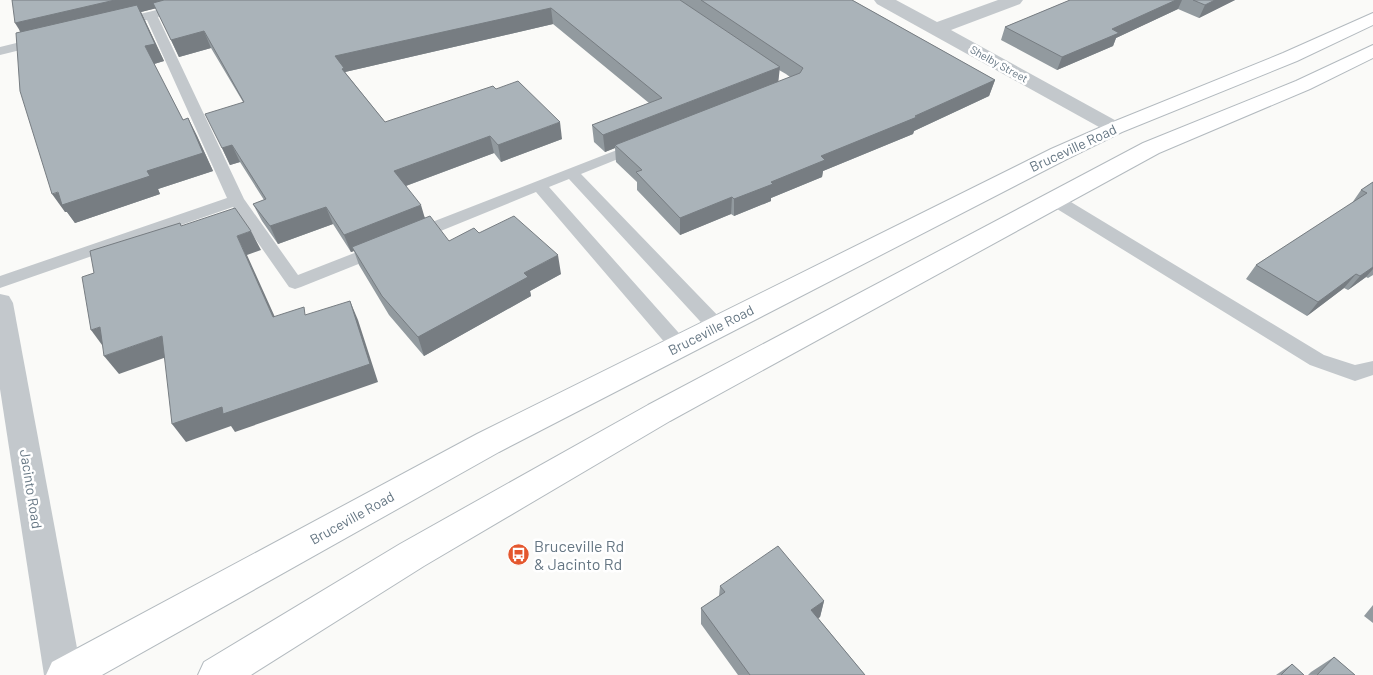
<svg xmlns="http://www.w3.org/2000/svg" width="1373" height="675" viewBox="0 0 1373 675" font-family="Barlow,sans-serif">
	<style>
		.lines { fill: none; stroke-linecap: round; stroke-linejoin: round }
		.secondary-casing { stroke: #b3babf; stroke-width: 2 }
		.service { fill: #c3c8cc; fill-rule: evenodd }
		.minor { fill: #c3c8cc; fill-rule: evenodd }
		.secondary { fill: #fff; fill-rule: evenodd }
		.wall { fill: #929a9f; fill-rule: evenodd }
		.shaded-wall { fill: #777d82 }
		.building { fill: #aab3b9; stroke: #777d82 }
		.labels { text-anchor: middle; stroke-width: 5; stroke-linejoin: round; paint-order: stroke }
		.far-street-label { font-size: 11px; fill: #657683; stroke: #fff }
		.street-label { font-size: 14px; fill: #657683; stroke: #fff }
		.near-poi-label { font-size: 16px; fill: #657683; stroke: #fff; text-anchor: start }
	</style>
	<rect width="100%" height="100%" fill="#fafaf8"/>
	<g class="lines">
		<defs>
			<g id="secondary">
				<polygon points="1373,13 1373,25 1297,61 1122,132 1067,159 499,452 102,675 46,675 52,662 477,434 1051,149 1108,124 1283,53"/>
				<polygon points="1373,45 1373,58 1310,89 1159,153 670,421 424,566 251,675 198,675 204,662 400,544 648,405 1143,143 1296,81"/>
			</g>
		</defs>
		<use href="#secondary" class="secondary-casing"/>
		<g class="service">
			<polygon points="198,0 219,0 217,3 158,17 244,199 298,275 380,243 386,245 388,249 386,253 301,287 295,289 289,287 233,207 0,288 0,276 227,198 147,20 119,27 113,23 115,20"/>
			<polygon points="41,37 45,38 47,41 45,44 0,55 0,47"/>
			<polygon points="640,141 645,142 647,145 645,148 581,174 724,322 726,327 724,332 717,334 710,332 569,179 549,187 686,341 688,346 686,351 679,353 672,351 536,192 421,239 415,240 409,239 407,235 409,231"/>
			<polygon points="1055,195 1061,196 1324,355 1355,365 1373,361 1373,375 1355,381 1310,365 1049,204 1047,200 1049,196"/>
		</g>
		<g class="minor">
			<polygon points="874,0 896,0 937,22 998,0 1023,0 1020,4 951,30 1122,124 1126,128 1122,132 1115,134 1108,132 877,4"/>
			<polygon points="0,294 9,296 13,303 82,675 44,675 0,389"/>
		</g>
		<use href="#secondary" class="secondary"/>
	</g>
	<g class="wall">
		<path d="M12,0H852L995,80L989,96L914,131L913,134L823,171L822,177L771,198V201L734,216L731,214L680,235L637,190V182L616,162L615,148L605,152L594,142L592,125L649,103L553,24L345,72L385,122L562,139L501,162L494,153L406,186L425,218L449,241L479,233L561,274L530,291L531,296L424,356L389,315L359,265L354,251L351,252L333,224L278,244L262,221L253,204L264,200L240,162L230,165L222,148L243,102L211,48L179,57L156,8L141,12L164,61L154,64L183,120L188,118L197,136L213,171L158,189L160,194L75,223L67,212H65ZM779,70L786,74L790,77L778,82Z"/>
		<polygon points="1070,0 1235,0 1199,18 1178,9 1116,38 1113,46 1057,70 1001,40 1005,27"/>
		<polygon points="1373,182 1373,275 1368,278 1366,277 1348,290 1344,288 1307,316 1246,279 1256,265 1352,203 1361,190"/>
		<polygon points="720,586 824,601 820,617 818,618 865,675 738,675 701,624 701,608 719,596"/>
		<polygon points="1373,605 1373,623 1364,616"/>
		<polygon points="1334,657 1355,675 1308,675 1311,672"/>
		<polygon points="1292,664 1304,675 1276,675"/>
	</g>
	<g class="shaded-wall">
		<polygon points="115,0 190,0 141,12 164,61 154,64 145,46 25,39 15,23"/>
		<polygon points="1176,0 1182,0 1178,9 1116,38 1113,46 1057,70 1062,57 1112,29"/>
		<polygon points="1215,0 1235,0 1199,18 1205,5"/>
		<polygon points="551,8 553,24 345,72 350,85 335,56"/>
		<polygon points="204,31 211,48 179,57 171,40"/>
		<polygon points="780,67 778,84 615,145 615,148 605,152 603,135"/>
		<polygon points="995,80 989,96 914,131 913,134 823,171 822,177 771,198 771,201 734,216 734,199 821,156 915,116"/>
		<polygon points="188,118 197,136 213,171 158,189 160,194 75,223 67,212 65,212 52,194 147,171"/>
		<polygon points="560,122 562,139 501,162 498,145"/>
		<polygon points="490,136 494,153 400,188 394,171"/>
		<polygon points="232,145 240,162 230,165 222,148"/>
		<polygon points="732,197 731,214 680,235 680,218"/>
		<polygon points="421,205 426,222 352,247 354,251 351,252 344,235"/>
		<polygon points="326,207 333,224 278,244 270,226"/>
		<polygon points="251,231 261,250 247,255 283,335 273,317 237,236"/>
		<polygon points="558,255 561,274 530,291 531,296 424,356 418,337 524,273"/>
		<polygon points="1373,267 1373,269 1366,277 1348,290 1360,276"/>
		<polygon points="1356,274 1344,288 1307,316 1318,302"/>
		<polygon points="350,301 358,320 378,382 235,432 231,426 186,442 172,424"/>
		<polygon points="100,327 105,349 91,330"/>
		<polygon points="162,336 175,354 119,374 104,356"/>
		<polygon points="824,601 820,617 807,626 811,610"/>
	</g>
	<g class="building">
		<polygon points="12,0 115,0 15,23"/>
		<polygon points="164,0 680,0 780,67 603,135 592,125 662,98 551,8 335,56 344,68 342,69 385,122 493,86 496,89 518,81 560,122 498,145 490,136 394,171 421,205 344,235 326,207 270,226 253,204 266,199 232,145 222,148 205,114 244,102 204,31 171,40 153,3"/>
		<polygon points="701,0 852,0 995,80 915,116 917,117 821,156 825,160 771,182 773,184 734,199 732,197 680,218 636,172 642,170 615,145 800,73 803,68"/>
		<polygon points="1070,0 1176,0 1112,29 1119,33 1062,57 1005,27"/>
		<polygon points="1193,0 1215,0 1205,5"/>
		<polygon points="137,5 155,44 145,46 183,120 188,118 203,153 147,171 150,176 62,205 58,192 52,194 20,91 16,33"/>
		<polygon points="1373,182 1373,267 1360,276 1356,274 1318,302 1256,265 1367,193 1361,190"/>
		<polygon points="235,208 251,231 237,236 273,317 304,307 305,315 350,301 370,364 223,414 222,407 172,424 162,336 104,356 100,327 91,330 82,277 94,273 90,251 180,223 181,226"/>
		<polygon points="430,216 449,241 474,228 479,233 514,216 558,255 524,273 528,277 418,337 382,296 352,247"/>
		<polygon points="778,546 824,601 811,610 865,675 750,675 701,608 725,592 720,586"/>
		<polygon points="1334,657 1355,675 1317,675"/>
		<polygon points="1292,664 1304,675 1281,675"/>
	</g>
	<defs>
		<symbol id="bus-disc" viewBox="-11 -11 22 22"><circle r="9.5" fill="#e4572e" stroke="#fff"/><path d="M-5-6H5V4H4V6H2V4H-2V6H-4V4H-5ZM-3.5-4V0h7V-4ZM-3.5 1.2v1.5H-2V1.2ZM2 1.2v1.5H3.5V1.2Z" fill="#fff"/></symbol>
	</defs>
	<g fill-rule="evenodd">
		<use href="#bus-disc" x="506" y="542" width="25" height="25"/>
	</g>
	<g class="labels">
		<g class="far-street-label">
			<text transform="translate(999 64) rotate(29)" y="4">Shelby Street</text>
		</g>
		<g class="street-label">
			<text transform="translate(1073 148) rotate(-25)" y="5">Bruceville Road</text>
			<text transform="translate(711 330) rotate(-27)" y="5">Bruceville Road</text>
			<text transform="translate(31 489) rotate(81)" y="5">Jacinto Road</text>
			<text transform="translate(352 518) rotate(-29)" y="5">Bruceville Road</text>
		</g>
		<g class="near-poi-label">
			<text x="534" y="552">Bruceville Rd<tspan x="534" dy="18">&amp; Jacinto Rd</tspan></text>
		</g>
	</g>
</svg>
